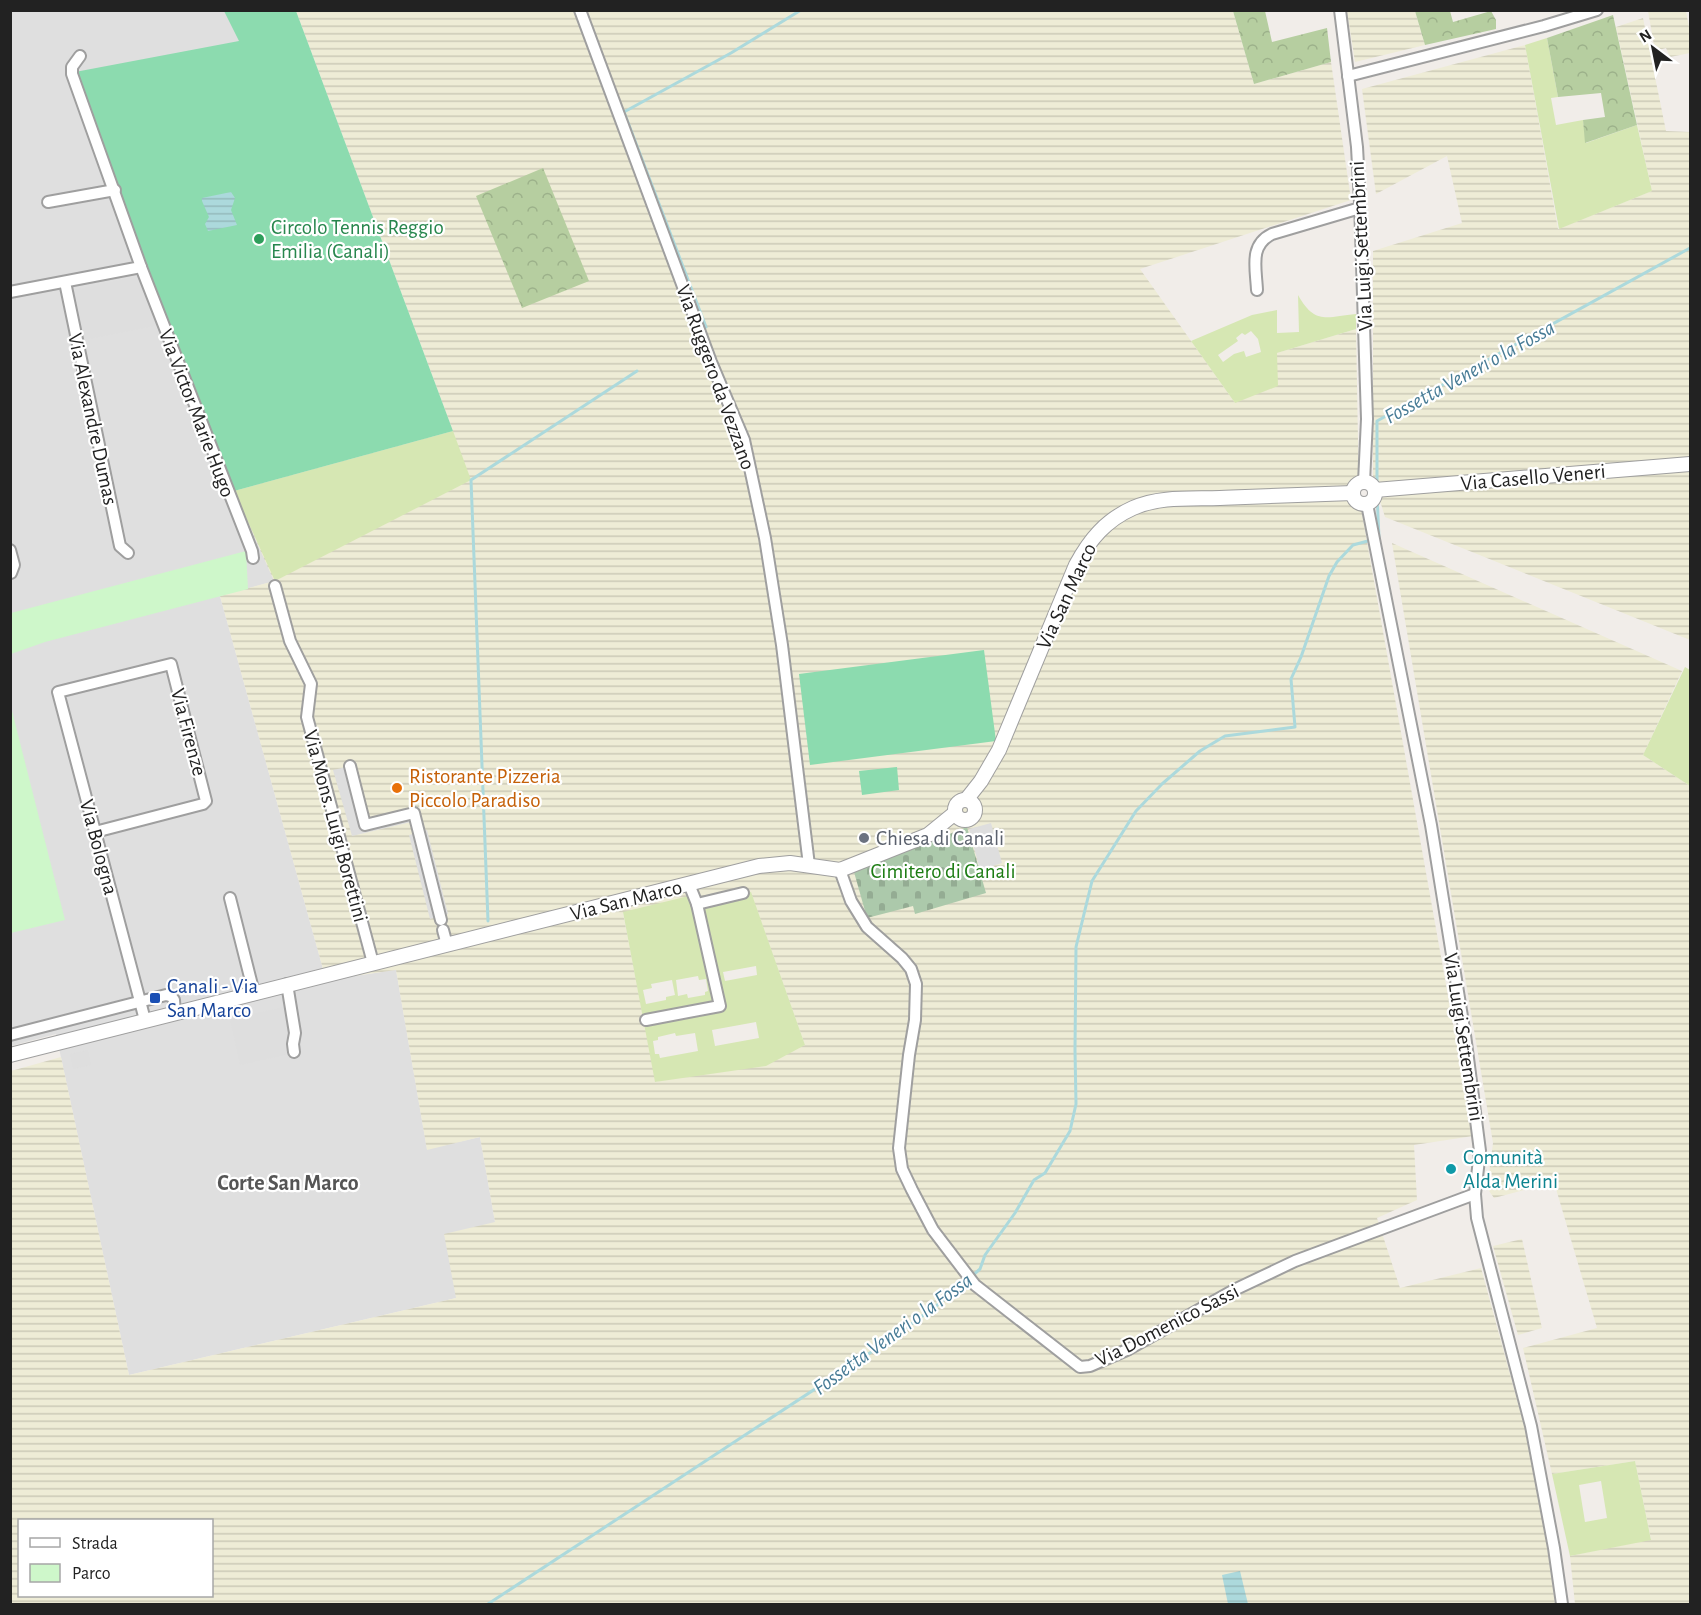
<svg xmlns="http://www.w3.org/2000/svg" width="1701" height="1615" viewBox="0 0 1701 1615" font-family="'Alegreya Sans',sans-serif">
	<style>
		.residential { fill: #dfdfdf }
		.farmland { fill: url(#farmland-rules); fill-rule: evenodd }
		.grass { fill: #d6e7b3; fill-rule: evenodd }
		.forest { fill: url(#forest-crowns) }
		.cemetery { fill: url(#cemetery-stones) }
		.park { fill: #cef7ca }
		.pitch { fill: #8cdbaf }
		.parking { fill: #dedede }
		.water { fill: url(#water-rules) }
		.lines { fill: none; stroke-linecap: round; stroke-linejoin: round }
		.stream { stroke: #acd9dc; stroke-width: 3 }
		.minor-casing { stroke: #9f9f9f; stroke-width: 14 }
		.tertiary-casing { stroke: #9f9f9f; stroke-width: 16 }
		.minor { stroke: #fff; stroke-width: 10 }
		.tertiary { stroke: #fff; stroke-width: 14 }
		.leisure-dot { fill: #2e9e5b; stroke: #fff; stroke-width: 2 }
		.food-dot { fill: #e8710a; stroke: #fff; stroke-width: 2 }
		.worship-dot { fill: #6b7280; stroke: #fff; stroke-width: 2 }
		.transit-dot { fill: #1a4fb4; stroke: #fff; stroke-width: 2 }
		.culture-dot { fill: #0f9aa8; stroke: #fff; stroke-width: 2 }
		.labels { text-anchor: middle; stroke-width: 4.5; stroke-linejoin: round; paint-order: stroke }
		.leisure-label { font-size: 21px; fill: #27864d; stroke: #fff; text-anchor: start }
		.street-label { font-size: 21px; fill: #222; stroke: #fff }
		.food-label { font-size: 21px; fill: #c56008; stroke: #fff; text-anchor: start }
		.worship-label { font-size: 21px; fill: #5b616d; stroke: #fff; text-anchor: start }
		.park-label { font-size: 21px; fill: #1c7c13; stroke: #fff }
		.transit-label { font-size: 21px; fill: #164399; stroke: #fff; text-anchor: start }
		.culture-label { font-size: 21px; fill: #0d838f; stroke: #fff; text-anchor: start }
		.water-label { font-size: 22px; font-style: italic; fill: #487c96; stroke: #fff }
		.neighbourhood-label { font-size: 22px; font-weight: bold; fill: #555; stroke: #fff }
	</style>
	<defs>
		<pattern id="farmland-rules" width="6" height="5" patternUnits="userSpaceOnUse" patternTransform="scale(1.5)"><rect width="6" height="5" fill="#eeecd6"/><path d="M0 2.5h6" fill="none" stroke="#cccab7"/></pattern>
		<pattern id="forest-crowns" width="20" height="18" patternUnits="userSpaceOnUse" patternTransform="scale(1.5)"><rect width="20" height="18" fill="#b6cea0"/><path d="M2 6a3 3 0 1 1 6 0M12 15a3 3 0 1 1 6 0" fill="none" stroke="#9cb18a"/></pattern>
		<pattern id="cemetery-stones" width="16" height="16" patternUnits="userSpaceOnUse" patternTransform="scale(1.5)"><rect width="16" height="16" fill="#acc9ab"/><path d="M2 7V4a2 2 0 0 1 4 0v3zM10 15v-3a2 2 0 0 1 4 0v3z" fill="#94ac93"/></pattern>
		<pattern id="water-rules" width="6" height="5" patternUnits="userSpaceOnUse" patternTransform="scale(1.5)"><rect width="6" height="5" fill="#acd9dc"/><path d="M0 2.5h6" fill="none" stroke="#94babc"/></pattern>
	</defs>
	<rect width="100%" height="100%" fill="#f1ede9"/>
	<polygon class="residential" points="11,11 296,11 234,491 275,581 220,596 326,980 396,970 427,1149 480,1137 495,1222 456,1298 129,1375 56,1034 11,1046"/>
	<g class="farmland">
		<path d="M296,11H1233L1254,84L1331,62L1351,200L1140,269L1235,403L1277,353L1356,329L1359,497L1473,1136L1414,1145L1417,1200L1377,1218L1400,1288L1481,1268L1525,1429L1544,1521L1555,1604H11V1071L61,1057L129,1375L456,1298L444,1234L495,1222L480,1137L427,1150L396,970L326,980L220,596L274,581L234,491L453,431ZM751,893L805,1045L656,1082L623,913L697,904ZM20,1520H212V1596H20Z"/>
		<polygon points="1347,11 1415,11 1425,45 1355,62"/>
		<polygon points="1648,11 1686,11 1690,32 1690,53 1670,57 1666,48 1655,51"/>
		<polygon points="1643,18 1666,131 1690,132 1690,640 1385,517 1373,478 1373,251 1462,223 1447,156 1376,194 1362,89 1525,45 1558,229 1652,191 1616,27"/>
		<polygon points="1392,543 1682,671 1643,755 1690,786 1690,1604 1575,1604 1570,1556 1651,1539 1635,1461 1552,1474 1523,1348 1597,1328 1554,1182 1494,1198 1487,1188 1493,1143"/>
		<polygon points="1522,1239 1542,1328 1518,1335 1493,1246"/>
	</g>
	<g class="grass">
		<polygon points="1547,38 1558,97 1551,98 1556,125 1583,120 1586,143 1637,125 1652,191 1559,229 1525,45"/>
		<path d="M1298,295C1315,325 1326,317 1356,314V329L1277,353L1278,386L1235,403L1191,341L1252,315L1277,310V333L1299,332ZM1251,331L1258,339L1261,352L1246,357L1244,351L1234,354L1223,362L1218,355L1238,341L1236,338L1242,333L1245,335Z"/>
		<polygon points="453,431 471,480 275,581 234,491"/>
		<polygon points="1685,667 1690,670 1690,786 1643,755"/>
		<path d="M751,892L805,1045L766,1066L655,1082L623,912L693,895L697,904ZM756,966L757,975L725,981L723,972ZM698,976L699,980L706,979L708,991L705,992V995L688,998L687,994L678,996L676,980ZM672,980L675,995L666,997V1000L646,1004L643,990L652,988L651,984ZM756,1022L759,1038L715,1046L712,1030ZM675,1033L676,1036L695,1033L698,1051L660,1058L659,1054H655L653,1041L658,1040V1037Z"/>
		<path d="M1635,1461L1651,1540L1570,1556L1552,1474ZM1601,1481L1607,1518L1585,1522L1579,1485Z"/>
	</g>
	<g class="forest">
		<polygon points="1233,11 1267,11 1265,11 1272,42 1327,28 1331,62 1254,84"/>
		<polygon points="1415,11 1450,11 1453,22 1491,11 1496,20 1496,29 1425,45"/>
		<polygon points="1613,15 1637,125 1585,143 1583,120 1605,117 1601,93 1558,97 1547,38"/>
		<polygon points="543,168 589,281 522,308 476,196"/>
	</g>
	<polygon class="cemetery" points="967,827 986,893 915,914 913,906 867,918 854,872"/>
	<g class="park">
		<polygon points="246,551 248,589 45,642 11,654 11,613"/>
		<polygon points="11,707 65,920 11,933 10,933"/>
	</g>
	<g class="pitch">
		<polygon points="224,11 296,11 453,431 234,491 156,295 118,184 75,72 239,41"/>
		<polygon points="984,650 996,741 810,765 799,674"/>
		<polygon points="897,767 899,790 862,795 859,771"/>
	</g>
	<g class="parking">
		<polygon points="139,276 159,325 84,340 74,290"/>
		<polygon points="355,765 370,820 408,810 411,822 352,836 333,770"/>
		<polygon points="991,823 1002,863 980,870 969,829"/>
		<polygon points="427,830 448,914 430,919 409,835"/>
		<polygon points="284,1007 288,1029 286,1045 289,1054 240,1065 230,1019"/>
		<polygon points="88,1050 91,1065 73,1069 70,1054"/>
	</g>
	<g class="water">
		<polygon points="231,192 235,198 231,210 237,225 208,231 205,224 209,217 202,201 202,198"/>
		<polygon points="1240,1571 1248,1604 1228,1604 1222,1575"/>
	</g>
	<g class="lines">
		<g class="stream">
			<polyline points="706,327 624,112 731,53 801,10"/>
			<polyline points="1377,487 1377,421 1690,248"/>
			<polyline points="488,921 471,480 637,371"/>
			<polyline points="972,1276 980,1269 985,1255 1015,1213 1034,1180 1045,1173 1070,1131 1076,1104 1075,1050 1076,947 1092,881 1136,811 1162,784 1200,751 1225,736 1295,727 1291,679 1301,657 1329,576 1337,562 1353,545 1379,538 1377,494"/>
			<polyline points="488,1604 885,1343 936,1306 967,1280"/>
		</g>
		<defs>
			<g id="minor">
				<polyline points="580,10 711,362 744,440 765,538 782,645 809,865"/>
				<polyline points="1340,10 1357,147 1360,202 1367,419 1364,482"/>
				<polyline points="1348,76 1544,26 1597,10"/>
				<polyline points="48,202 115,190"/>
				<polyline points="141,267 252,551 253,558"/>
				<polyline points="65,282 120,546 128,553"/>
				<path d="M1257,290C1256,268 1249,245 1272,234L1360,208"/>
				<polyline points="10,292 141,267 72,74 72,67 80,56"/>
				<polyline points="1367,504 1431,825 1465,1035 1480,1151 1475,1194 1477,1218 1531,1426 1554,1548 1562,1604"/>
				<polyline points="10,550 14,565 11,573"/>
				<polyline points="275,586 290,641 311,684 307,717 373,963"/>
				<polyline points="350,766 365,825 414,813 441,920"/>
				<polyline points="95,832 203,804 206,801 171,664 58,692 145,1020"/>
				<polyline points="840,870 851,901 867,927 902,958 911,969 916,984 915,1020 909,1055 899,1148 902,1169 912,1190 933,1230 975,1285 1080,1367 1090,1366 1129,1349 1234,1290 1295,1261 1475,1194"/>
				<polyline points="689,884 697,904 743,893"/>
				<polyline points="230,898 254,993"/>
				<polyline points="443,930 447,945"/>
				<polyline points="287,984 295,1033 293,1044 294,1052"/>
				<polyline points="646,1020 720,1006 697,904"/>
				<polyline points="10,1035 166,995 171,996 174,1000 175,1013"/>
			</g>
			<g id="tertiary">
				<circle cx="1364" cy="493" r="11"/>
				<polyline points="1375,490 1690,464"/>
				<path d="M966,800L981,781L999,750L1076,565C1090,539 1106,520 1133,508C1160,496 1191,499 1220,498C1264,496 1308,495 1353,493"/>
				<circle cx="965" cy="810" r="10"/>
				<polyline points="10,1055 759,866 790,863 840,870 928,835 955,813"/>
			</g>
		</defs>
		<use href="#minor" class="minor-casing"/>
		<use href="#tertiary" class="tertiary-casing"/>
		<use href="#minor" class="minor"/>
		<use href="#tertiary" class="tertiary"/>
	</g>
	<circle class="leisure-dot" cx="259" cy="239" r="6"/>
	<circle class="food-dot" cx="397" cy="788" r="6"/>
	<circle class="worship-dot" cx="864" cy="838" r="6"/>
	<rect class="transit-dot" x="149" y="992" width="12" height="12" rx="3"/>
	<circle class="culture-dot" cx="1451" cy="1169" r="6"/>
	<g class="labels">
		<g class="leisure-label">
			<text x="271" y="234">Circolo Tennis Reggio<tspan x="271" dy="24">Emilia (Canali)</tspan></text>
		</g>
		<g class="street-label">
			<text transform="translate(1361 246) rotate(-93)" y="7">Via Luigi Settembrini</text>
			<text transform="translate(716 377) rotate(70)" y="7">Via Ruggero da Vezzano</text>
			<text transform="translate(197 413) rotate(69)" y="7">Via Victor Marie Hugo</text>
			<text transform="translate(93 419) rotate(78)" y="7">Via Alexandre Dumas</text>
			<text transform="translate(1533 477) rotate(-5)" y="7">Via Casello Veneri</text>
			<text transform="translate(1066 596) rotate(-65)" y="7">Via San Marco</text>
			<text transform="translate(189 732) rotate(75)" y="7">Via Firenze</text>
			<text transform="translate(336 826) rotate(75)" y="7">Via Mons. Luigi Borettini</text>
			<text transform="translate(99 847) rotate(75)" y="7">Via Bologna</text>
			<text transform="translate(626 900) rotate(-14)" y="7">Via San Marco</text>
			<text transform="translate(1464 1037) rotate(81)" y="7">Via Luigi Settembrini</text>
			<text transform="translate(1167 1325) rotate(-27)" y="7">Via Domenico Sassi</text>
		</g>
		<g class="food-label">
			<text x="409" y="783">Ristorante Pizzeria<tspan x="409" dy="24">Piccolo Paradiso</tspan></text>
		</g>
		<g class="worship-label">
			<text x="876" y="845">Chiesa di Canali</text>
		</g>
		<g class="park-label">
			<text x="943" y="878">Cimitero di Canali</text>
		</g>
		<g class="transit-label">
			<text x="167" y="993">Canali - Via<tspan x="167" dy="24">San Marco</tspan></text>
		</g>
		<g class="culture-label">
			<text x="1463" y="1164">Comunità<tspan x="1463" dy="24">Alda Merini</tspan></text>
		</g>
		<g class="water-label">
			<text transform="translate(1469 371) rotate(-29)" y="8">Fossetta Veneri o la Fossa</text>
			<text transform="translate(892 1333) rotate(-36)" y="8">Fossetta Veneri o la Fossa</text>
		</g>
		<g class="neighbourhood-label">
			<text x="288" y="1190">Corte San Marco</text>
		</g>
	</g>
	<rect width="1701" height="1615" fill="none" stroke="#222222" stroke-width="24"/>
	<rect x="18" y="1519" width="195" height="78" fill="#ffffff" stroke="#a7a7a7" stroke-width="1.5"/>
	<rect x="30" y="1538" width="30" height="9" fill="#ffffff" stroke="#a7a7a7" stroke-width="1.5"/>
	<text x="72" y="1549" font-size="18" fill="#222222">Strada</text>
	<rect x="30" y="1564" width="30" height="18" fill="#cef7ca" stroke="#a7a7a7" stroke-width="1.5"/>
	<text x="72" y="1579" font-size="18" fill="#222222">Parco</text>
	<g transform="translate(1653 48) rotate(328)" stroke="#ffffff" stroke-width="4.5" paint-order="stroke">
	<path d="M0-4.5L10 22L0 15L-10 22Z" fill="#222222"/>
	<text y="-9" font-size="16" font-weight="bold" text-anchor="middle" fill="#222222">N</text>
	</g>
</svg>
